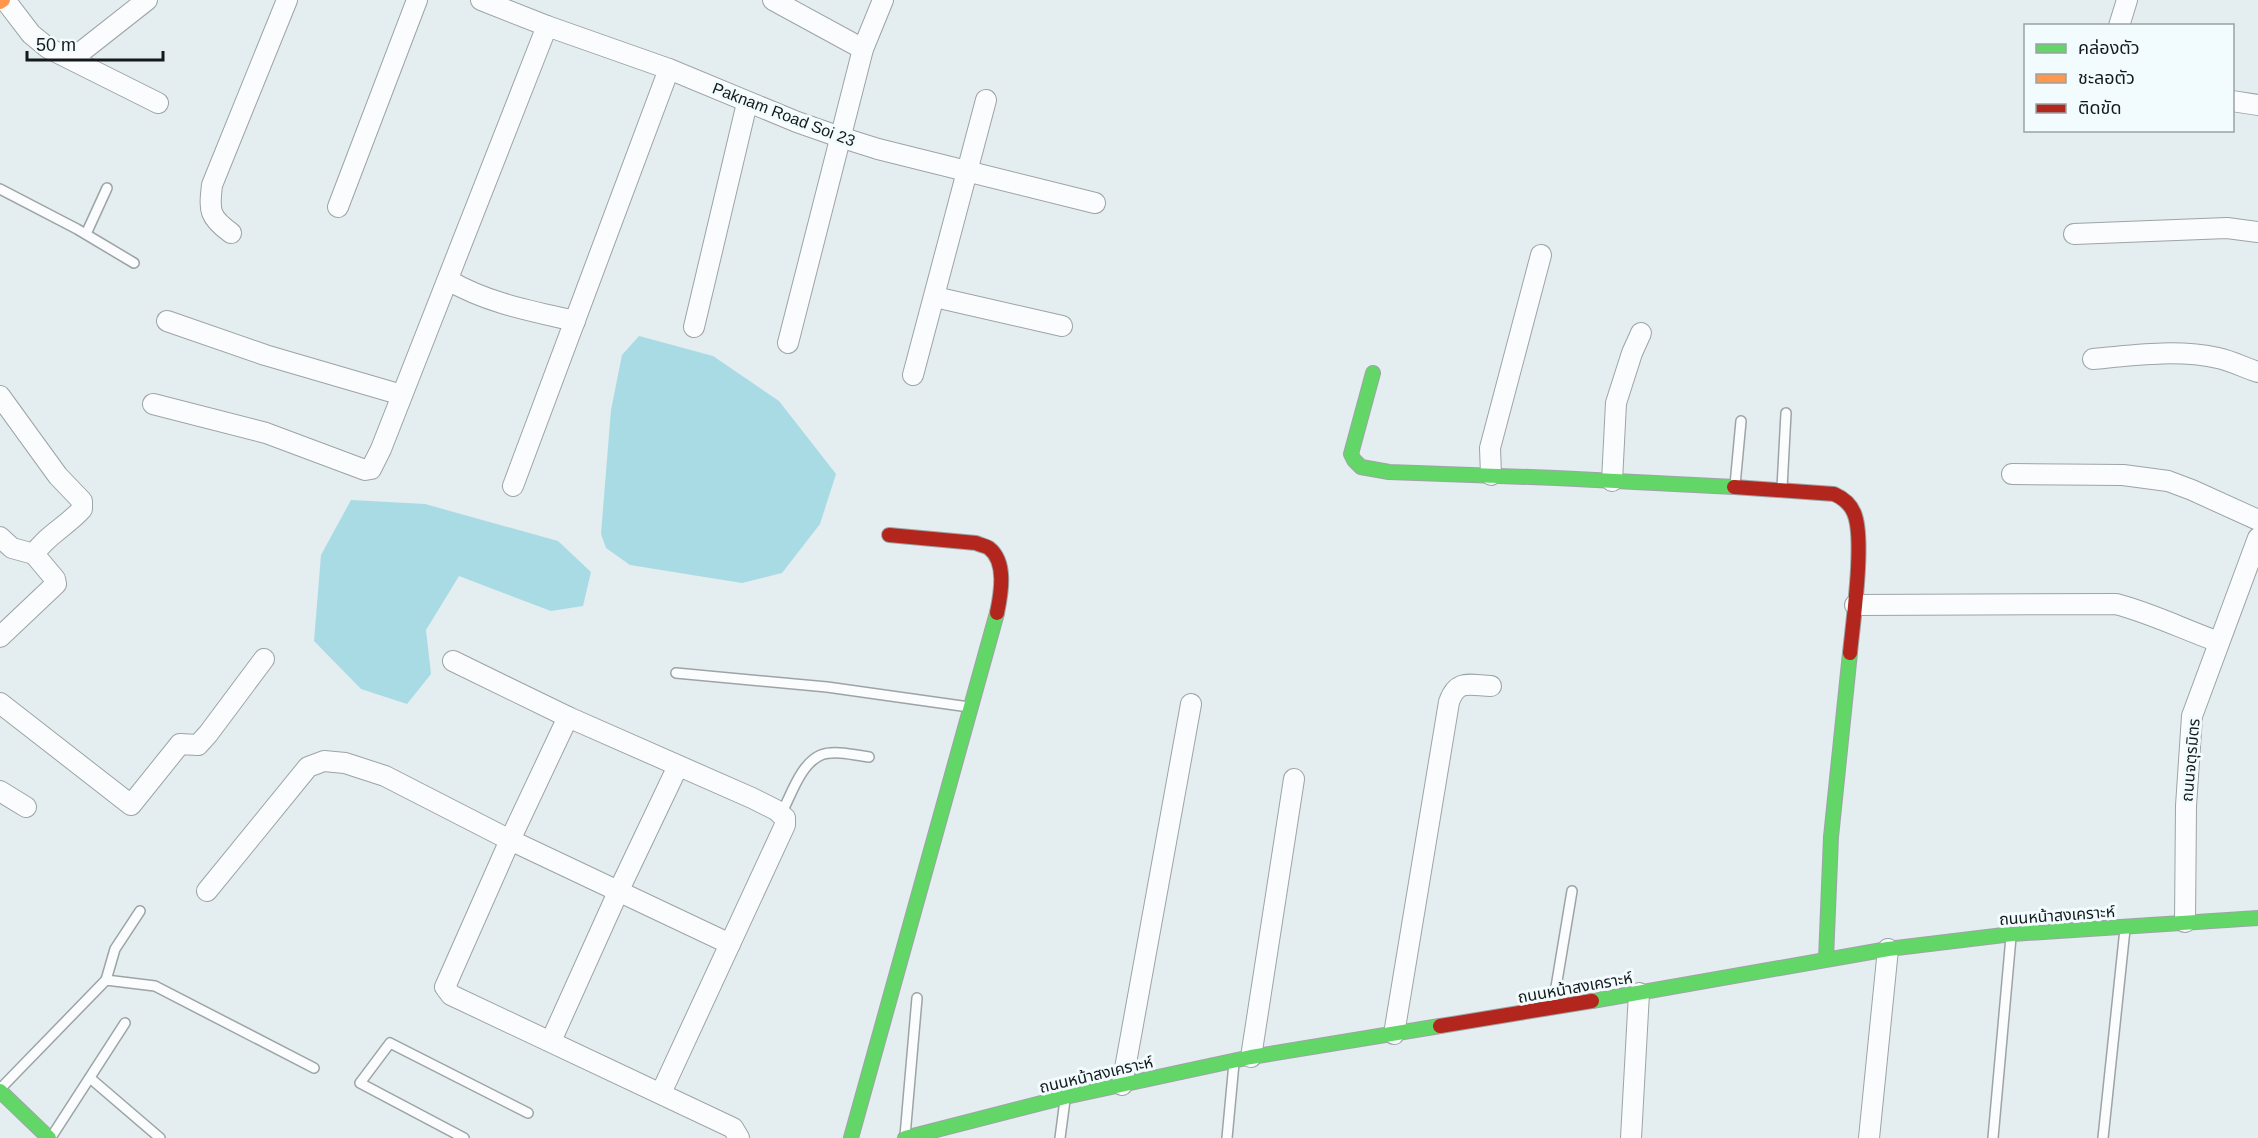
<svg xmlns="http://www.w3.org/2000/svg" width="2258" height="1138" viewBox="0 0 2258 1138" font-family="Helvetica,'Noto Sans Thai',sans-serif">
	<style>
		.forest { fill: #a9dbe5 }
		.lines { fill: none; stroke-linecap: round; stroke-linejoin: round }
		.lane-casing { stroke: #9da4a5; stroke-width: 12 }
		.street-casing { stroke: #9da4a5; stroke-width: 22 }
		.fast-casing { stroke: #9da4a5; stroke-width: 16 }
		.slow-casing { stroke: #9da4a5; stroke-width: 16 }
		.jam-casing { stroke: #9da4a5; stroke-width: 16 }
		.lane { stroke: #fbfcfd; stroke-width: 9 }
		.street { stroke: #fbfcfd; stroke-width: 20 }
		.fast { stroke: #63d668; stroke-width: 14 }
		.slow { stroke: #ff974d; stroke-width: 14 }
		.jam { stroke: #b3261e; stroke-width: 14 }
		.labels { text-anchor: middle; stroke-width: 6; stroke-linejoin: round; paint-order: stroke }
		.street-label { font-size: 16px; fill: #141a1b; stroke: #f2fcfe }
	</style>
	<rect width="100%" height="100%" fill="#e4edef"/>
	<g class="forest">
		<polygon points="639,336 713,356 779,401 836,474 820,524 782,573 742,583 630,565 606,548 601,534 611,410 622,355"/>
		<polygon points="351,500 425,504 558,541 591,572 583,606 551,611 459,576 426,630 431,674 407,704 361,689 314,641 321,555"/>
	</g>
	<g class="lines">
		<defs>
			<g id="lane">
				<polyline points="0,189 77,229 134,263"/>
				<polyline points="86,234 107,188"/>
				<polyline points="1735,485 1741,421"/>
				<polyline points="1782,488 1786,413"/>
				<polyline points="676,673 827,687 969,707"/>
				<path d="M781,814C791,796 800,764 821,755C834,750 855,755 869,757"/>
				<polyline points="106,980 115,949 140,911"/>
				<polyline points="1553,1005 1572,891"/>
				<polyline points="90,1078 160,1138"/>
				<polyline points="0,1089 106,980 155,986 314,1068"/>
				<polyline points="52,1136 125,1023"/>
				<polyline points="905,1136 917,998"/>
				<polyline points="464,1138 360,1083 390,1043 528,1113"/>
				<polyline points="1060,1138 1065,1100"/>
				<polyline points="1227,1138 1234,1063"/>
				<polyline points="1993,1138 2011,937"/>
				<polyline points="2103,1138 2125,929"/>
			</g>
			<g id="street">
				<polyline points="5,0 31,34 48,48 158,103"/>
				<polyline points="481,0 547,26 669,69 797,122 840,137 878,149 1095,203"/>
				<polyline points="773,0 863,49"/>
				<polyline points="2119,26 2127,0"/>
				<polyline points="72,59 147,0"/>
				<polyline points="2232,101 2258,105"/>
				<polyline points="338,207 417,0"/>
				<path d="M231,233C209,217 209,211 212,185L287,0"/>
				<polyline points="2074,234 2227,228 2258,232"/>
				<path d="M448,280C487,303 531,311 575,321"/>
				<polyline points="935,297 1062,326"/>
				<polyline points="167,321 265,355 402,395"/>
				<polyline points="694,327 747,103"/>
				<polyline points="788,343 863,49 883,0"/>
				<path d="M2093,359C2134,355 2178,349 2218,358C2232,361 2245,368 2258,372"/>
				<polyline points="913,375 986,100"/>
				<path d="M0,396L58,476L82,501V509C67,526 47,535 34,554L55,579L56,584L0,637"/>
				<polyline points="153,404 266,433 365,470 371,469 381,449 547,26"/>
				<polyline points="2012,474 2123,475 2168,481 2192,490 2258,520"/>
				<polyline points="1491,475 1490,448 1541,255"/>
				<polyline points="1612,481 1616,403 1632,353 1641,333"/>
				<polyline points="513,486 669,69"/>
				<polyline points="0,537 12,548 34,554"/>
				<path d="M1855,605L2116,604C2151,613 2185,630 2219,642"/>
				<polyline points="453,661 568,717 752,798 776,810 785,818 785,825 661,1093"/>
				<polyline points="0,703 131,805 180,744 198,745 208,734 264,659"/>
				<polyline points="568,717 510,840 445,987 451,995 733,1128 739,1138"/>
				<polyline points="0,791 26,807"/>
				<polyline points="207,891 308,767 324,761 345,763 385,776 510,840 730,944"/>
				<polyline points="2185,922 2186,806 2192,716 2258,538"/>
				<path d="M1394,1034L1449,702C1457,679 1469,685 1491,686"/>
				<polyline points="551,1041 619,890 678,766"/>
				<polyline points="1251,1057 1294,779"/>
				<polyline points="1122,1085 1191,704"/>
				<polyline points="1631,1138 1639,993"/>
				<polyline points="1869,1138 1888,949"/>
			</g>
			<g id="fast">
				<polyline points="1373,373 1351,454 1354,460 1361,467 1389,472 1556,478 1734,487"/>
				<polyline points="1826,959 1831,837 1850,653"/>
				<polyline points="1592,1001 1888,949 2012,934 2258,918"/>
				<polyline points="0,1091 49,1138"/>
				<polyline points="851,1138 997,613"/>
				<polyline points="905,1138 1065,1097 1251,1057 1440,1026"/>
			</g>
			<polyline id="slow" points="0,2 3,0"/>
			<g id="jam">
				<path d="M1734,487L1834,494C1843,498 1850,503 1854,513C1865,538 1853,622 1850,653"/>
				<path d="M889,535L976,543C980,545 986,546 989,548C1007,562 1001,594 997,613"/>
				<polyline points="1440,1026 1592,1001"/>
			</g>
		</defs>
		<use href="#lane" class="lane-casing"/>
		<use href="#street" class="street-casing"/>
		<use href="#fast" class="fast-casing"/>
		<use href="#slow" class="slow-casing"/>
		<use href="#jam" class="jam-casing"/>
		<use href="#lane" class="lane"/>
		<use href="#street" class="street"/>
		<use href="#fast" class="fast"/>
		<use href="#slow" class="slow"/>
		<use href="#jam" class="jam"/>
	</g>
	<g class="labels">
		<g class="street-label">
			<text transform="translate(784 114) rotate(21)" y="6">Paknam Road Soi 23</text>
			<text transform="translate(2190 760) rotate(-85)" y="6">ถนนจตุรมิตร</text>
			<text transform="translate(2057 915) rotate(-4)" y="6">ถนนหน้าสงเคราะห์</text>
			<text transform="translate(1575 987) rotate(-10)" y="6">ถนนหน้าสงเคราะห์</text>
			<text transform="translate(1096 1074) rotate(-13)" y="6">ถนนหน้าสงเคราะห์</text>
		</g>
	</g>
	<rect x="2024" y="24" width="210" height="108" fill="#f2fcfe" stroke="#99a2a3" stroke-width="1.5"/>
	<rect x="2036" y="44" width="30" height="9" fill="#63d668" stroke="#99a2a3" stroke-width="1.5"/>
	<text x="2078" y="54" font-size="18" fill="#141a1b">คล่องตัว</text>
	<rect x="2036" y="74" width="30" height="9" fill="#ff974d" stroke="#99a2a3" stroke-width="1.5"/>
	<text x="2078" y="84" font-size="18" fill="#141a1b">ชะลอตัว</text>
	<rect x="2036" y="104" width="30" height="9" fill="#b3261e" stroke="#99a2a3" stroke-width="1.5"/>
	<text x="2078" y="114" font-size="18" fill="#141a1b">ติดขัด</text>
	<path d="M27 51v9h136v-9" fill="none" stroke="#141a1b" stroke-width="3"/>
	<text x="36" y="51" font-size="18" fill="#141a1b" stroke="#f2fcfe" stroke-width="4.5" paint-order="stroke">50 m</text>
</svg>
